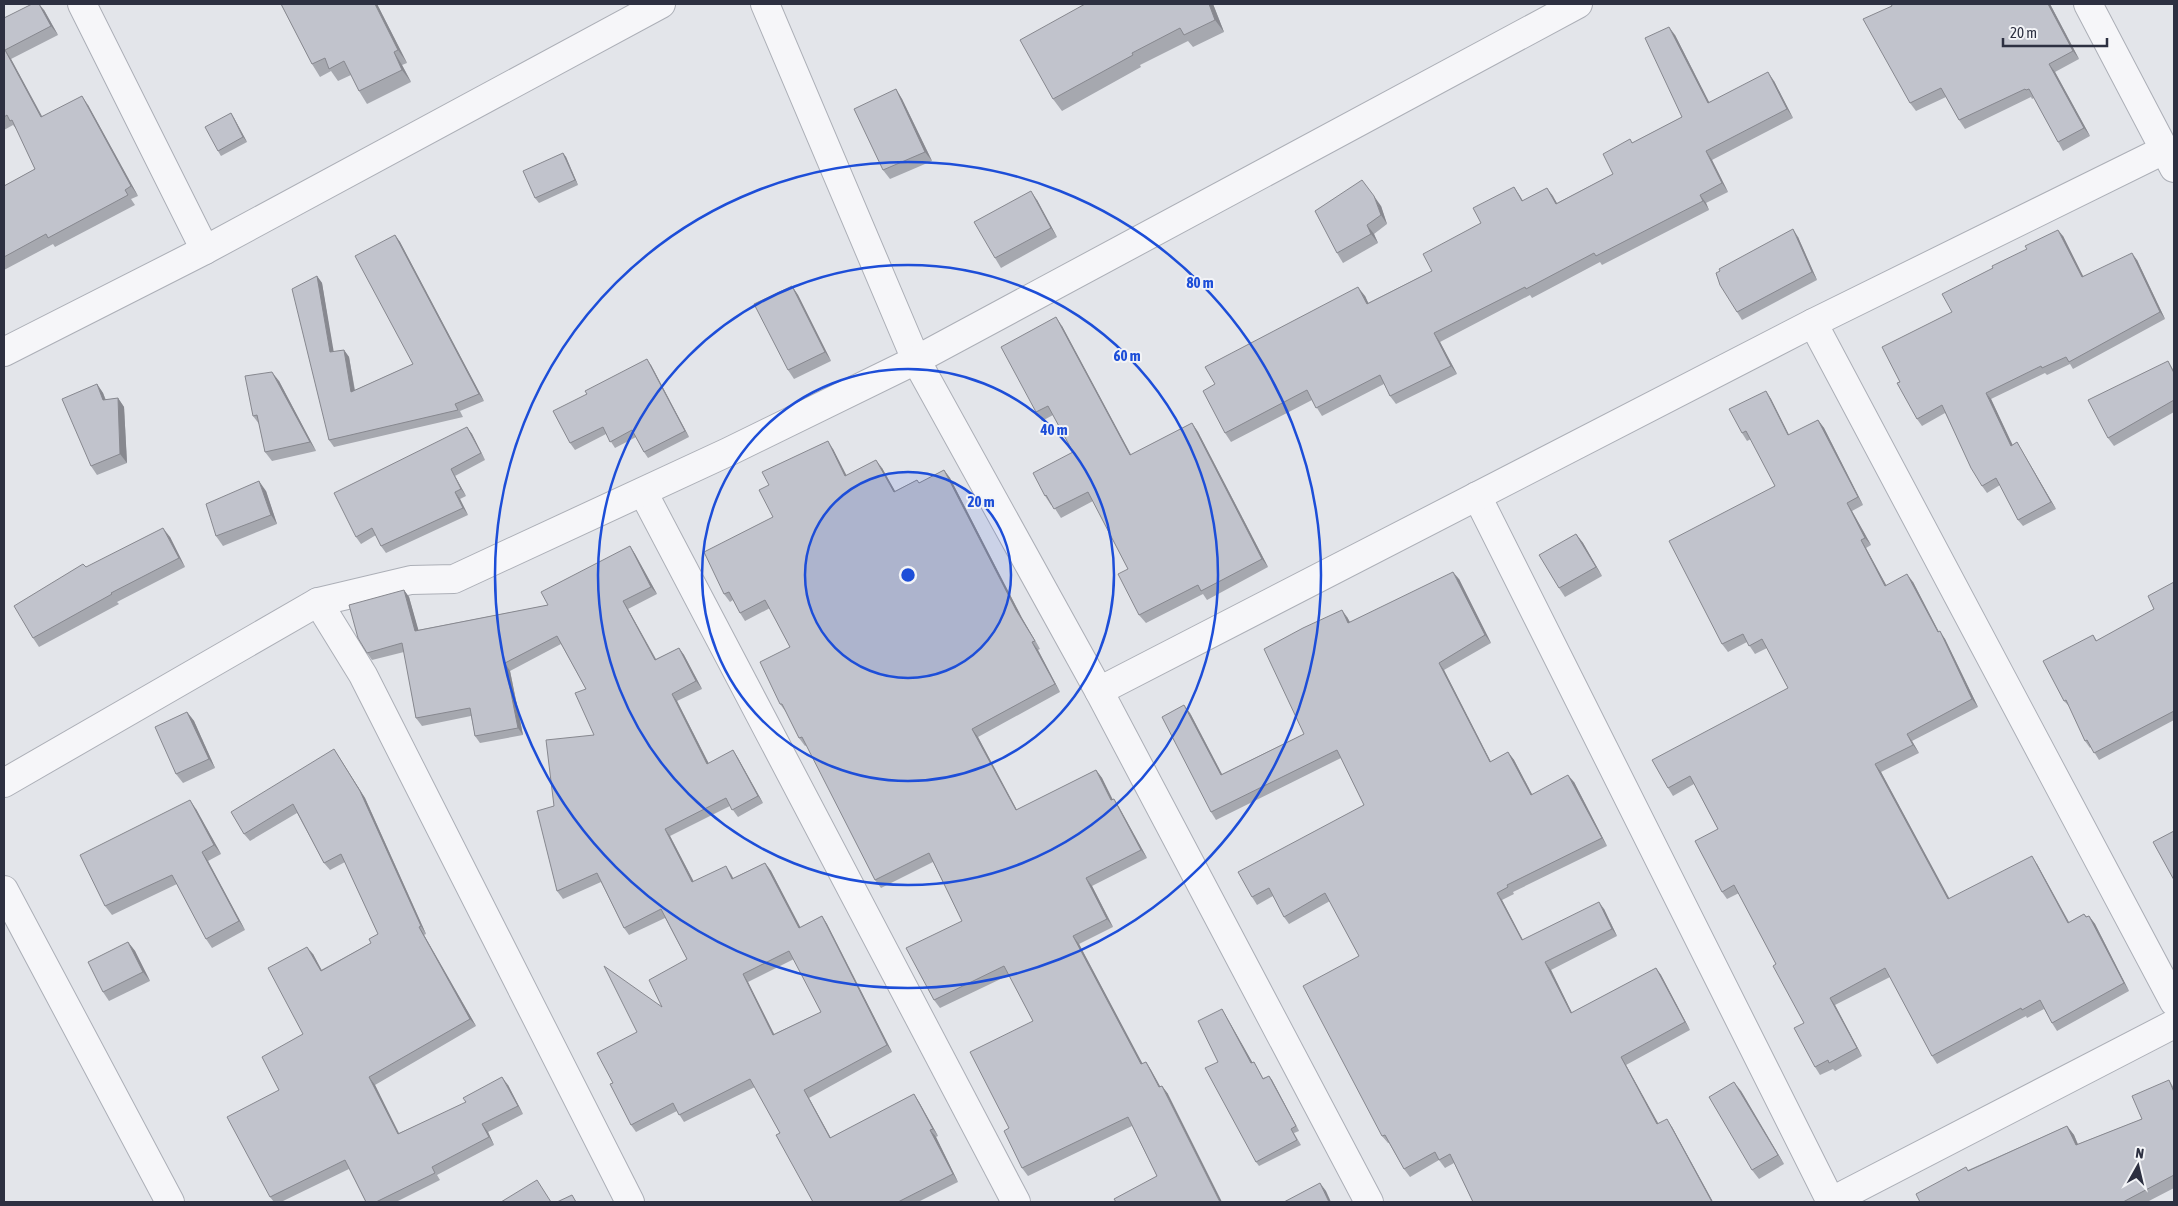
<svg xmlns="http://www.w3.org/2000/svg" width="2178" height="1206" viewBox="0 0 2178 1206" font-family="'Asap Condensed',sans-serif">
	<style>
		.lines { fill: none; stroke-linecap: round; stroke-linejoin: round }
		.minor-casing { stroke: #acafb7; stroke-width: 30 }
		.minor { stroke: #f6f6f9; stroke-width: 28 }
		.wall { fill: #a6a8af; fill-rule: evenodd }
		.shaded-wall { fill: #87888f }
		.building { fill: #c1c3cc; stroke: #87888f; fill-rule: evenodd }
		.ring { fill: none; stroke: #1d4ed8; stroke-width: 2.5 }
		.centre { fill: #1d4ed8; stroke: #f3f4f7; stroke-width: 2.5 }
		.ring-label { font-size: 15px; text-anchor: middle; font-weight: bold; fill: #1d4ed8; stroke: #f3f4f7; stroke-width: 4; stroke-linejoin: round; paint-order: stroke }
	</style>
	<rect width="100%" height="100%" fill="#e3e5ea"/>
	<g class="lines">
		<defs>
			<g id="minor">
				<polyline points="82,4 205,250"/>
				<polyline points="765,4 916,360 1099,691 1369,1202"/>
				<polyline points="2088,4 2174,168"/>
				<polyline points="1813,323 2174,1002"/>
				<polyline points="4,352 205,250 661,4"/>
				<polyline points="643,492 1016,1202"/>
				<polyline points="1477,496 1831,1202"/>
				<polyline points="318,602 363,675 630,1202"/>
				<polyline points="1099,691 1813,323 2164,150"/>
				<polyline points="4,783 318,602 411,580 454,579 728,452 916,360 1578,4"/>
				<polyline points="4,890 170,1202"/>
				<polyline points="1830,1202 2174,1024"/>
			</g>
		</defs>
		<use href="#minor" class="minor-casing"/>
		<use href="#minor" class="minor"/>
	</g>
	<g class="wall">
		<polygon points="281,4 377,4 407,63 402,65 411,82 367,104 359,91 351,75 338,81 331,71 320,77 312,64"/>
		<polygon points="1213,4 1224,32 1193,47 1188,41 1140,65 1141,67 1062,111 1053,99"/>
		<polygon points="1891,4 2050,4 2079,59 2055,72 2090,136 2063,151 2058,142 2034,98 2032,99 2031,97 1965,129 1959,120 1946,97 1916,111 1910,103 1892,6"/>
		<polygon points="44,10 58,35 11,59 42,116 88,105 138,196 131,199 135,205 55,247 53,244 4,270 4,186 35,169 17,130 13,125 4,130 4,18"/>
		<polygon points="1675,35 1709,102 1774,81 1793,118 1712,160 1728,192 1706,203 1709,210 1602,265 1600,262 1532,298 1530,295 1440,342 1457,374 1396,404 1390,396 1384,384 1322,416 1312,400 1231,442 1225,433 1365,296 1368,303 1432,271 1481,223 1514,187 1523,201 1547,188 1557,203 1613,174 1632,143 1682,117"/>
		<polygon points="896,89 902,99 932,161 890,179 883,170"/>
		<polygon points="231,113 234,118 247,142 221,156 218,151"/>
		<polygon points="563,153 566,157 578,185 539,203 535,198"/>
		<polygon points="1037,200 1057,237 1001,268 995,258"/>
		<polygon points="1381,206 1387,224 1374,234 1378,243 1343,263 1337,253"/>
		<polygon points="395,235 400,242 484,401 460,411 463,417 334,447 329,440 317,276 322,283 333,352 344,350 349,357 355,390 413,364"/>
		<polygon points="2063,236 2083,276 2137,260 2165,319 2073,369 2070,364 2047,375 2045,373 1991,399 2012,445 2017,442 2021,449 2056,509 2023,526 2018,520 2000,485 1987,493 1982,486 1945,413 1922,426 1917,419 1900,382 1952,312"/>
		<polygon points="1798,237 1817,280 1742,320 1737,312"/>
		<polygon points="792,286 798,295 831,361 794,379 788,370"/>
		<polygon points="1062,326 1131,455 1192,423 1198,432 1268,567 1207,600 1203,594 1146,623 1139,615 1128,569 1093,501 1061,518 1052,504 1051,505 1045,496 1073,452 1053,415 1042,421 1036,412"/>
		<polygon points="2168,361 2174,371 2174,412 2114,446 2108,438"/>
		<polygon points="651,365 689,437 648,458 644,452 636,437 615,448 606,434 575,450 570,443"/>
		<polygon points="279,381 316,451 272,461 265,452 259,424 253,416"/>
		<polygon points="97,384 103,393 106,400 118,398 124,407 127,463 97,475 91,466"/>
		<polygon points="1766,391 1771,399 1789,435 1818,420 1824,428 1863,505 1852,511 1871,545 1866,548 1886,585 1913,582 1939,632 1945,639 1978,707 1912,741 1919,753 1881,772 1949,899 2037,864 2069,922 2084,914 2087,917 2089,916 2095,924 2129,991 2057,1031 2052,1023 2044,1009 2027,1018 2026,1016 1937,1064 1932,1056 1890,977 1835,1005 1862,1056 1835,1071 1833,1069 1820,1075 1815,1067 1804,1023 1776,964 1739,893 1727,899 1722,892 1718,829 1694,784 1673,796 1668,788 1788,688 1767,648 1755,654 1747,642 1728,652 1722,644 1775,486 1751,439 1747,441 1742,433"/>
		<polygon points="467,427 472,434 485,460 455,476 466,496 460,499 468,515 386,553 381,546 376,535 361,544 356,537"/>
		<polygon points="833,449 846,476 882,468 895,491 917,480 919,483 944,470 950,478 1022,618 1040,649 1038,650 1060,692 978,737 1017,810 1096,770 1102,778 1112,800 1119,807 1147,858 1092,886 1113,927 1079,944 1142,1064 1146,1062 1151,1070 1160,1087 1162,1086 1168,1094 1157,1176 1132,1126 1028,1176 1022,1168 1009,1128 1033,1021 1009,975 940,1008 934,1000 962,921 933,862 881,888 875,880 807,745 805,746 799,738 786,712 780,704 790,647 770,608 745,621 740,613 733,600 730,602 724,594 773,517 769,485"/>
		<polygon points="266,491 277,524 223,546 216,536"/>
		<polygon points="1576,534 1583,543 1602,576 1565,597 1559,588"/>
		<polygon points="170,537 185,567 117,602 119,604 39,647 33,638"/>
		<path d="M630,546L635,554L657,594L628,609L656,659L679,648L684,655L702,689L677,701L709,764L733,750L738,758L763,803L738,817L730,806L670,836L694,882L731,874L733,878L765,863L771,871L800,928L822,916L827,924L892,1052L809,1098L831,1138L914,1094L919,1102L938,1136L936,1137L958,1182L918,1202H813L780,1133L755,1087L684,1122L677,1111L636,1132L631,1125L613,1083L637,1032L662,1007L687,959L665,918L629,935L624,928L601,882L563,899L557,891L554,806L594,735L586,689L561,644L510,671L523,735L480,743L475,736L471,716L422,726L416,718L404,652L372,660L367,653L404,590L409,597L418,630L548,605ZM794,959L821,1012L774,1034L748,982Z"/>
		<polygon points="1459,579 1491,643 1444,670 1491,762 1508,752 1514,760 1532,794 1574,782 1607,846 1513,892 1514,894 1502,900 1523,940 1604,909 1617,936 1551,970 1572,1013 1656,968 1661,975 1690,1030 1626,1065 1658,1124 1672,1127 1713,1202 1473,1202 1454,1163 1445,1168 1439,1160 1410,1177 1404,1169 1389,1143 1388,1143 1382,1136 1359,956 1330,901 1289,924 1284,917 1273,896 1257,905 1252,897 1364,805 1341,758 1216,820 1211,812 1190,713 1222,774 1304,734 1347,617 1350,622"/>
		<polygon points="2174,582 2174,720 2099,760 2091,747 2090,748 2085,741 2070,707 2064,701 2093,635 2097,641 2154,609"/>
		<polygon points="187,712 194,721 215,768 183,783 176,774"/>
		<polygon points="339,757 365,798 426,934 424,935 476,1026 375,1085 399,1133 508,1085 523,1114 488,1132 494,1145 437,1175 440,1180 396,1202 366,1202 349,1169 281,1202 274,1202 270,1197 279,1090 303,1034 313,954 321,970 371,943 378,934 345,862 330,870 324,863 297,813 250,841 244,834"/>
		<polygon points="196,809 221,854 208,861 245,930 212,948 206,939 177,884 112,915 105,906"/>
		<polygon points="128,942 135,951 150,981 109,1001 103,992"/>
		<polygon points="1222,1009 1252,1062 1254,1062 1263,1078 1269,1076 1272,1080 1299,1131 1294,1133 1301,1145 1259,1166 1256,1162 1218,1062"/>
		<polygon points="2169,1080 2174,1088 2174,1188 2147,1202 1920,1202 1968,1170 2067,1126 2074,1135 2078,1144 2142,1119"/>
		<polygon points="1741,1091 1784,1164 1759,1179 1752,1170"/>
	</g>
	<g class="shaded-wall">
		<polygon points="39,4 44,10 58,35 51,26"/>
		<polygon points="375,4 377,4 407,63 398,50"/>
		<polygon points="1209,4 1213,4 1224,32 1215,20"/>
		<polygon points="2048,4 2050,4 2079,59 2073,51"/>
		<polygon points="1669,27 1675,35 1714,112 1708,103"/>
		<polygon points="5,50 11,59 47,126 41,117"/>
		<polygon points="394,52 402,65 411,82 402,70"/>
		<polygon points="2049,64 2055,72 2090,136 2084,128"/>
		<polygon points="1768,72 1774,81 1793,118 1787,109"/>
		<polygon points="896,89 902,99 932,161 925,152"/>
		<polygon points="82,96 88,105 138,196 131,186"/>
		<polygon points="231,113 234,118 247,142 243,137"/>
		<polygon points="1706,151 1712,160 1728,192 1722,183"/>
		<polygon points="563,153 566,157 578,185 575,180"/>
		<polygon points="1514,187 1520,196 1528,210 1522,201"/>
		<polygon points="1547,188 1553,196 1562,213 1556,204"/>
		<polygon points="1031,191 1037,200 1057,237 1051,228"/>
		<polygon points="1700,195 1706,203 1709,210 1703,201"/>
		<polygon points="1374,196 1381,206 1387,224 1381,215"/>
		<polygon points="1367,225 1374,234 1378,243 1371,234"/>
		<polygon points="1793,229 1798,237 1817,280 1812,272"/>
		<polygon points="2058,230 2063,236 2087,284 2082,277"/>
		<polygon points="395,235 400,242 484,401 479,394"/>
		<polygon points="2132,253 2137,260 2165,319 2160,312"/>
		<polygon points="317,276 322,283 335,359 330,352"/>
		<polygon points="792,286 798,295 831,361 825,352"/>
		<polygon points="1358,287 1365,296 1373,313 1367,304"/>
		<polygon points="1056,317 1062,326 1136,464 1130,455"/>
		<polygon points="1434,333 1440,342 1457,374 1451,366"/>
		<polygon points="344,350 349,357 356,399 351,392"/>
		<polygon points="647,359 651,365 689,437 685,431"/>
		<polygon points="272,372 279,381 316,451 310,442"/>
		<polygon points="97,384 103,393 109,410 103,400"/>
		<polygon points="1766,391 1771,399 1793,443 1788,435"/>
		<polygon points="1986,393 1991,399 2016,452 2011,446"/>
		<polygon points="118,398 124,407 127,463 120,454"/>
		<polygon points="1818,420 1824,428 1863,505 1858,497"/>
		<polygon points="1192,423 1198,432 1268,567 1262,559"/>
		<polygon points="467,427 472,434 485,460 481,453"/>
		<polygon points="828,441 833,449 851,484 845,476"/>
		<polygon points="2017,442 2021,449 2056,509 2051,502"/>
		<polygon points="876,460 882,468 900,500 894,492"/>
		<polygon points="451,469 455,476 466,496 461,489"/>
		<polygon points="944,470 950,478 1022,618 1040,649 1016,610"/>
		<polygon points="259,481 266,491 277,524 271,515"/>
		<polygon points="455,492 460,499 468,515 463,508"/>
		<polygon points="1847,503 1852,511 1871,545 1865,538"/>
		<polygon points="163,528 170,537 185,567 179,558"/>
		<polygon points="1576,534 1583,543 1602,576 1596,567"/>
		<polygon points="1861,540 1866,548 1891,594 1885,586"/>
		<polygon points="630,546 635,554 657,594 651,587"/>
		<polygon points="1453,572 1459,579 1491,643 1485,635"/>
		<polygon points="1907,574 1913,582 1943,640 1938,632"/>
		<polygon points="404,590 409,597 421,639 415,631"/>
		<polygon points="623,601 628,609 660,667 655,660"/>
		<polygon points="1342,610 1347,617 1354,630 1348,623"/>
		<polygon points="1940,631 1945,639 1978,707 1972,699"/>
		<polygon points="1032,642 1038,650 1060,692 1055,684"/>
		<polygon points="679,648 684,655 702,689 696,681"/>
		<polygon points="505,663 510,671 523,735 518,728"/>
		<polygon points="1439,663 1444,670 1495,770 1490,762"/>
		<polygon points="672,694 677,701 713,772 707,764"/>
		<polygon points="1184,705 1190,713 1226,782 1221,775"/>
		<polygon points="187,712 194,721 215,768 209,759"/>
		<polygon points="972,729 978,737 1021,818 1016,810"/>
		<polygon points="1907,734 1912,741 1919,753 1913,745"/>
		<polygon points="334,749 365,798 426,934 421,926"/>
		<polygon points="733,750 738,758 763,803 758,796"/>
		<polygon points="1508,752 1514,760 1536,802 1531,795"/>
		<polygon points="1875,764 1881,772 1954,907 1948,899"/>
		<polygon points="1096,770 1102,778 1117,808 1111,800"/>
		<polygon points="1568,775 1574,782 1607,846 1602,838"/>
		<polygon points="1114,799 1119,807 1147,858 1141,850"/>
		<polygon points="190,800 196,809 221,854 214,845"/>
		<polygon points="665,829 670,836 698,890 692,882"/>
		<polygon points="202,852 208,861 245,930 239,921"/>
		<polygon points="2032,856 2037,864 2073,930 2068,923"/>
		<polygon points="765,863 771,871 805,936 799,928"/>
		<polygon points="726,866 731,874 737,886 732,879"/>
		<polygon points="1086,878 1092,886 1113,927 1107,919"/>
		<polygon points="1497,893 1502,900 1527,948 1522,940"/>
		<polygon points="1599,902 1604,909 1617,936 1612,929"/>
		<polygon points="822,916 827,924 892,1052 887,1045"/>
		<polygon points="2089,916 2095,924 2129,991 2124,983"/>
		<polygon points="419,927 424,935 476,1026 470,1019"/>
		<polygon points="1073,936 1079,944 1147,1072 1141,1064"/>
		<polygon points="128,942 135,951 150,981 143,972"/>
		<polygon points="307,947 313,954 326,978 321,971"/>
		<polygon points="1545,962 1551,970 1576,1021 1571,1013"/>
		<polygon points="1656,968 1661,975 1690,1030 1685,1022"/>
		<polygon points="743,974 748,982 778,1042 773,1035"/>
		<polygon points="1830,998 1835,1005 1862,1056 1857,1048"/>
		<polygon points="1222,1009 1225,1014 1255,1067 1251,1063"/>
		<polygon points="1621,1057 1626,1065 1663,1132 1657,1124"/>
		<polygon points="1146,1062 1151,1070 1165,1095 1159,1087"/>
		<polygon points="1269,1076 1272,1080 1299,1131 1296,1126"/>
		<polygon points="369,1077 375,1085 403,1142 398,1134"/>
		<polygon points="502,1077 508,1085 523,1114 518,1106"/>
		<polygon points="1734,1082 1741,1091 1784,1164 1778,1155"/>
		<polygon points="1162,1086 1168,1094 1222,1202 1220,1202"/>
		<polygon points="804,1090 809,1098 835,1146 830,1138"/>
		<polygon points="914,1094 919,1102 938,1136 933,1129"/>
		<polygon points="1667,1119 1672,1127 1713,1202 1712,1202"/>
		<polygon points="482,1124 488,1132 494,1145 489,1137"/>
		<polygon points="2067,1126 2074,1135 2082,1155 2076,1145"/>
		<polygon points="930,1130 936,1137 958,1182 953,1174"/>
		<polygon points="1320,1183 1326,1191 1331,1202 1329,1202"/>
	</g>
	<g class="building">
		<polygon points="32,4 39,4 51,26 5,50 41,117 82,96 131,186 125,190 128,195 48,238 46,234 4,257 4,186 35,169 12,120 10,121 7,115 4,117 4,18"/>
		<polygon points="281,4 375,4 398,50 394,52 402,70 359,91 344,61 329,69 325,58 312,64"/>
		<polygon points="1085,4 1209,4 1215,20 1184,35 1180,28 1132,53 1133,55 1053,99 1020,40"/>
		<polygon points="1891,4 2048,4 2073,51 2049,64 2084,128 2058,142 2029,89 2026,90 2025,89 1959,120 1941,88 1910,103 1863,19 1892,6"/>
		<polygon points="1669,27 1708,103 1768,72 1787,109 1706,151 1722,183 1700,195 1703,201 1596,256 1594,253 1526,289 1525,287 1434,333 1451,366 1390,396 1380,375 1316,408 1307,390 1225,433 1203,391 1215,384 1205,367 1358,287 1367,304 1432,271 1423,254 1481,223 1473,208 1514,187 1522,201 1547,188 1556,204 1613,174 1603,154 1630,139 1632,143 1682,117 1645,38"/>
		<polygon points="896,89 925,152 883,170 854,109"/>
		<polygon points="231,113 243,137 218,151 205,127"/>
		<polygon points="563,153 575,180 535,198 523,171"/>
		<polygon points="1362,180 1374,196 1381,215 1367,225 1371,234 1337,253 1315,211"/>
		<polygon points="1031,191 1051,228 995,258 974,222"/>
		<polygon points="1793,229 1812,272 1737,312 1720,285 1716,273 1720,271 1719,269"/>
		<polygon points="2058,230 2082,277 2132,253 2160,312 2069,362 2066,357 2042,368 2041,366 1986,393 2011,446 2017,442 2051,502 2018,520 1996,478 1982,486 1971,468 1942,405 1917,419 1897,383 1900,382 1882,347 1952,312 1942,294 1993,268 1992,266 2027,249 2025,246"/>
		<polygon points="395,235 479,394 455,404 458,410 329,440 292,289 317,276 330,352 344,350 351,392 413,364 355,256"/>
		<polygon points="792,286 825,352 788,370 754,304"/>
		<polygon points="1056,317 1130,455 1192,423 1262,559 1201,591 1198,585 1139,615 1118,574 1128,569 1088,492 1054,509 1046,495 1045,496 1033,473 1073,452 1048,406 1036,412 1001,347"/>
		<polygon points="647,359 685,431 644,452 632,430 610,442 603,427 570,443 553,411 587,394 585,391"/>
		<polygon points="2168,361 2174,373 2174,400 2108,438 2088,400"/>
		<polygon points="272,372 310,442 265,452 257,415 253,416 245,376"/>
		<polygon points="97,384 103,400 118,398 120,454 91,466 62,399"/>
		<polygon points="1766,391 1788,435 1818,420 1858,497 1847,503 1865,538 1861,540 1885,586 1907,574 1938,632 1940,631 1972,699 1907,734 1913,745 1875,764 1948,899 2032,856 2068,923 2084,914 2086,917 2089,916 2124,983 2052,1023 2040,1000 2022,1010 2021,1008 1932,1056 1885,968 1830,998 1857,1048 1829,1063 1828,1060 1815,1067 1794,1028 1804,1023 1773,966 1776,964 1734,885 1722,892 1695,841 1718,829 1690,776 1668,788 1652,760 1788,688 1762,639 1749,646 1743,634 1722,644 1669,541 1775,486 1746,431 1742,433 1729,409"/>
		<polygon points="467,427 481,453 451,469 461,489 455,492 463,508 381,546 372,528 356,537 334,493"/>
		<polygon points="828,441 845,476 876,460 894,492 917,480 919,483 944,470 1016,610 1035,641 1032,642 1055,684 972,729 1016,810 1096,770 1111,800 1114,799 1141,850 1086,878 1107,919 1073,936 1141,1064 1146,1062 1159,1087 1162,1086 1220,1202 1116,1202 1114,1199 1157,1176 1128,1117 1022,1168 1004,1131 1009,1128 970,1052 1033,1021 1004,966 934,1000 906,948 962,921 929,853 875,880 802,737 799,738 782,704 780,704 760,662 790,647 765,600 740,613 729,592 724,594 704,552 773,517 759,490 769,485 762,472"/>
		<polygon points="259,481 271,515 216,536 206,504"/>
		<polygon points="163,528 179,558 111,593 112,594 33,638 14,606 83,564 86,567"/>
		<polygon points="1576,534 1596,567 1559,588 1539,555"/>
		<path d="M630,546L651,587L623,601L655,660L679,648L696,681L672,694L707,764L733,750L758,796L732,810L726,798L665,829L692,882L726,866L732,879L765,863L799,928L822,916L887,1045L804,1090L830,1138L914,1094L933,1129L930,1130L953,1174L898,1202H813L776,1135L780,1133L750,1079L679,1115L673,1103L631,1125L610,1084L613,1083L597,1053L637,1032L604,966L662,1007L649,980L687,959L661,909L624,928L597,873L557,891L537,811L554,806L546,740L594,735L575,693L586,689L557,636L505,663L518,728L475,736L470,708L416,718L402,643L367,653L358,638L349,605L404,590L415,631L548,605L541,592ZM789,951L821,1012L773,1035L743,974Z"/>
		<polygon points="1453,572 1485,635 1439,663 1490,762 1508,752 1531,795 1568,775 1602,838 1507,885 1508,887 1497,893 1522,940 1599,902 1612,929 1545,962 1571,1013 1656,968 1685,1022 1621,1057 1657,1124 1667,1119 1712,1202 1473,1202 1450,1154 1439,1160 1435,1152 1404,1169 1385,1135 1382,1136 1303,986 1359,956 1325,893 1284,917 1269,888 1252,897 1238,872 1364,805 1337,750 1211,812 1162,717 1184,705 1221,775 1304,734 1264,649 1303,628 1342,610 1348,623"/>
		<polygon points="2174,582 2174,711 2094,753 2087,740 2085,741 2066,700 2064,701 2043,661 2093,635 2096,641 2154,609 2148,596"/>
		<polygon points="187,712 209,759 176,774 155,727"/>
		<polygon points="334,749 360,791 421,926 419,927 470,1019 369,1077 398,1134 466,1102 463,1098 502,1077 518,1106 482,1124 489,1137 432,1167 435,1173 376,1202 366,1202 345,1160 270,1197 227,1117 279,1090 262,1057 303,1034 268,968 307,947 321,971 371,943 369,939 378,934 341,854 324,863 293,804 244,834 231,812"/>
		<polygon points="190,800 214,845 202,852 239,921 206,939 172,875 105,906 80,855"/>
		<polygon points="2174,831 2174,880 2153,842"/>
		<polygon points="128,942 143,972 103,992 88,962"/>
		<polygon points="1222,1009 1251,1063 1254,1062 1263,1079 1269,1076 1296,1126 1291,1129 1297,1140 1256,1162 1205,1068 1218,1062 1198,1021"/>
		<polygon points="2169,1080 2174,1092 2174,1175 2123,1202 1920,1202 1916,1194 1966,1167 1968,1171 2067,1126 2076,1145 2142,1119 2132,1096"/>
		<polygon points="1734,1082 1778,1155 1752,1170 1709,1097"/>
		<polygon points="537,1180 551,1202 501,1202"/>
		<polygon points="1320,1183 1329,1202 1284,1202"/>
		<polygon points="572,1195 576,1202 557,1202"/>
	</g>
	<circle cx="908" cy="575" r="103" fill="#1d4ed8" fill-opacity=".12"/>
	<g class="ring">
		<circle cx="908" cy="575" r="103"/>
		<circle cx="908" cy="575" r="206"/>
		<circle cx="908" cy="575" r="310"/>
		<circle cx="908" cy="575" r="413"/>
	</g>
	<circle cx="908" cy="575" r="8" class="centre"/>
	<g class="ring-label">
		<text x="1200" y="288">80 m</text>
		<text x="1127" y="361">60 m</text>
		<text x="1054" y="435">40 m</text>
		<text x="981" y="507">20 m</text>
	</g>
	<rect width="2178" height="1206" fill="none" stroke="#2d3041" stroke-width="10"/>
	<g transform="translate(2138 1166) rotate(8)" stroke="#f3f4f7" stroke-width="4" paint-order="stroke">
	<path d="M0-4L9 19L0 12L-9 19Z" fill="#2d3041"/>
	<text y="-8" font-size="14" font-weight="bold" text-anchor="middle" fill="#2d3041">N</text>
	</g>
	<path d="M2003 38v8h104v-8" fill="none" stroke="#2d3041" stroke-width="2.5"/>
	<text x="2010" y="38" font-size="15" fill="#2d3041" stroke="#f3f4f7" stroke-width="4" paint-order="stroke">20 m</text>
</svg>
